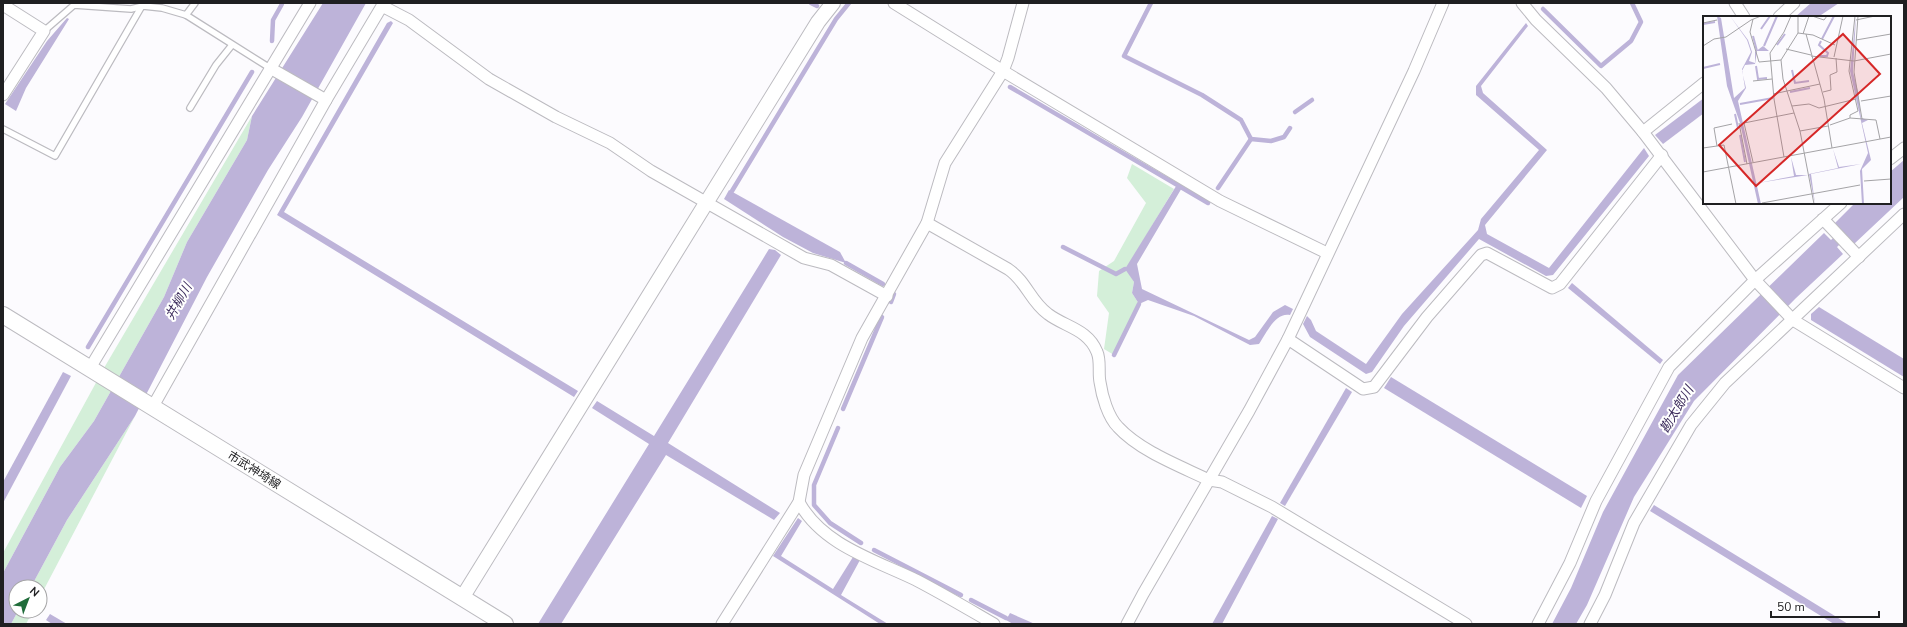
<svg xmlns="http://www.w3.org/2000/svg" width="1907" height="627" viewBox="0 0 1907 627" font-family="'Nunito Sans','Noto Sans JP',sans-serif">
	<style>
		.green { fill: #d4efd9 }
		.water { fill: #bdb3d9 }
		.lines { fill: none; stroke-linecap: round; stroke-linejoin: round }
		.stream { stroke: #bdb3d9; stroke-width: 4.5 }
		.service-casing { stroke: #bcbbc0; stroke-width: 8 }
		.minor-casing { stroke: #bcbbc0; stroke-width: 13 }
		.tertiary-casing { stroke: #bcbbc0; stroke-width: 16 }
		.secondary-casing { stroke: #bcbbc0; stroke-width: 18 }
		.service { stroke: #fff; stroke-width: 5.5 }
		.minor { stroke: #fff; stroke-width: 11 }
		.tertiary { stroke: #fff; stroke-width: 14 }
		.secondary { stroke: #fff; stroke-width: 16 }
		.labels { text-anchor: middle; stroke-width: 4; stroke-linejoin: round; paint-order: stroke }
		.street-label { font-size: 12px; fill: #1f1f21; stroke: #fff }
		.water-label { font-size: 13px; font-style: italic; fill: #3e2e5e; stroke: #fff }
		.inset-river { fill: none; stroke: #bdb3d9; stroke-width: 2 }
		.inset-road { fill: none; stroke: #a4a3a6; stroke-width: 1 }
		.view { fill: #d62828; fill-opacity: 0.15; stroke: #d62828; stroke-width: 2 }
		.inset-edge { fill: none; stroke: #1f1f21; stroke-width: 2 }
	</style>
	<rect width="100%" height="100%" fill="#fcfbfe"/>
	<g class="green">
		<polygon points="252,116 247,140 187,242 164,297 94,421 60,467 3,573 3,553 104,368"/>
		<polygon points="1132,164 1174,189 1126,269 1134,282 1132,293 1139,304 1114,355 1104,349 1109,313 1097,296 1099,271 1114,261 1146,203 1127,178"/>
		<polygon points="135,416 40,597 40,587 31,587 67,520"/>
		<polygon points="18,611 33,611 26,624 11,624"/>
	</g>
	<g class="water">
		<polygon points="323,3 366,3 302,117 268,170 207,277 135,416 67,520 31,587 16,587 16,611 18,611 11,624 3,624 3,573 60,467 94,421 164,297 187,242 247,140 252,116"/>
		<polygon points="1811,3 1839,3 1818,17 1795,17"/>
		<polygon points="67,18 69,19 26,88 16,111 5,104 47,41"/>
		<polygon points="391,21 393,23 284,212 578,391 574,397 277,215 387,23"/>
		<polygon points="1526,23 1528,26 1481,86 1483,93 1547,150 1485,225 1487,234 1549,268 1644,148 1649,156 1553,275 1546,276 1479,239 1404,326 1372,372 1366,374 1310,337 1303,324 1307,316 1311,320 1316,331 1366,364 1402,314 1478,230 1481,219 1539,150 1476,95 1476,86"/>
		<polygon points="1704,98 1704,113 1663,144 1655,135"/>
		<polygon points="1904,160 1904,197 1854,244 1847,237 1837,247 1843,254 1796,298 1694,401 1634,497 1587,605 1576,624 1552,624 1571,588 1603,512 1678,375 1824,233 1831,240 1841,230 1835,223 1855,203 1890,203 1890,172"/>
		<path d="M1178,183L1183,186L1137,264L1142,289L1249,340L1255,337L1273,312L1285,305L1293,309L1290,315C1275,312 1266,334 1259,344L1250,345L1194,316L1148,300L1139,304L1132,293L1134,282L1125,269Z"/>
		<polygon points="729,190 840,252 846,263 813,253 783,237 724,199"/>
		<polygon points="769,249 775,250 781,255 668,443 780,513 774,520 666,455 561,624 538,624 649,444 592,408 597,401 654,436"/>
		<polygon points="1572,283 1663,360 1660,364 1568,288"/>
		<polygon points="1819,307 1904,359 1904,377 1811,320 1811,314"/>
		<polygon points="63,372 71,376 3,503 3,482"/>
		<polygon points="1391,377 1587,496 1581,508 1384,388"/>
		<polygon points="1346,388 1352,392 1285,506 1280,503"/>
		<polygon points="1654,505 1848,624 1834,624 1650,511"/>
		<polygon points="1272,516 1278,519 1222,624 1212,624"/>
		<polygon points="798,518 802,521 781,556 833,589 853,557 860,560 841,595 888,624 880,624 773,556"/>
		<polygon points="1010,613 1035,624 1013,624 1006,620"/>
		<polygon points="50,614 67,624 52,624 46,620"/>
	</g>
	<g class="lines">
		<g class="stream">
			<polyline points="811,3 817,6"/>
			<polyline points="1151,3 1124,56 1202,95 1241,120 1251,139"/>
			<polyline points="1543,9 1601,66 1631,41 1641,22 1632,3"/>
			<polyline points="272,41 273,20 282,4"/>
			<polyline points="1010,87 1208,203"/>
			<polyline points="1295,112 1312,100"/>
			<polyline points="1218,188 1251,139 1271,141 1284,137 1290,128"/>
			<polyline points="732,191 836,19 849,3"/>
			<polyline points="1063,247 1116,274 1125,269"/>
			<polyline points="846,263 883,284"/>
			<polyline points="891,302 894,294"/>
			<polyline points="88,347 252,72"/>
			<polyline points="1114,355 1139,304"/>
			<polyline points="843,409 882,317"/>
			<polyline points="838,428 814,485 814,505 830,523 861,543"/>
			<polyline points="874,550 961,595"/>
			<polyline points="971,600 1006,618"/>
		</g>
		<defs>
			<g id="service">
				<polyline points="186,15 195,3"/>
				<polyline points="44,31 74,5 131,9 143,6 162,8 186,15 270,68"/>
				<polyline points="190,108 216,65 232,45"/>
				<polyline points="3,129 55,156 143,4"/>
			</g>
			<g id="minor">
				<polyline points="894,3 1003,71 1220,201 1327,253"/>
				<polyline points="1522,3 1536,20 1606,88 1643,132 1755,280 1793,320 1904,388"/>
				<polyline points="1735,3 1744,17"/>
				<polyline points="3,5 44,31 3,95"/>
				<polyline points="1779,17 1794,3"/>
				<polyline points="270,68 326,100"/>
				<polyline points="1643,132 1704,83"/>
				<polyline points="1890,159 1904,148"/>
				<polyline points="1823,219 1859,257"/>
				<path d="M927,223L1008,269C1027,282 1030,301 1048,314C1065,327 1088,329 1097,352C1101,361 1098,373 1100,382C1102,396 1108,417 1118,427C1140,451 1180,466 1209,480L1222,482L1272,507L1466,624"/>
				<polyline points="1288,339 1363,389 1374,387 1427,317 1481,255 1487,253 1552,288 1560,284 1662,155"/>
				<polyline points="90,368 310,3"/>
				<polyline points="152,408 326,100 382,6 409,20 489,79 556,117 610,143 651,171 804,258 831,265 887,296"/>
				<path d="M799,502C822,545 875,560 916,580C943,594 968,609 994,624"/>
				<polyline points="722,624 799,502 804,475 862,338 927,223 945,163 1003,71 1008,58 1023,3"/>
				<polyline points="1127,624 1143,594 1249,411 1288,339 1414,71 1443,3"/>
				<polyline points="1538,624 1570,563 1596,501 1669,367 1755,280 1841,203"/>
				<polyline points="1590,624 1605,595 1634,523 1691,425 1725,383 1904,214"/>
			</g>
			<polyline id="tertiary" points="462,598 818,22 833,3"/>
			<polyline id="secondary" points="3,315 505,624"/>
		</defs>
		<use href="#service" class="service-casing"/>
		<use href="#minor" class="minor-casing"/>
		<use href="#tertiary" class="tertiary-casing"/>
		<use href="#secondary" class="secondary-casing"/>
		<use href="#service" class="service"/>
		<use href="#minor" class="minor"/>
		<use href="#tertiary" class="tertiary"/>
		<use href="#secondary" class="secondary"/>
	</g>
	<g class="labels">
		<g class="street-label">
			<text transform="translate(254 470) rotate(32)" y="4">市武神埼線</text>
		</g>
		<g class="water-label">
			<text transform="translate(178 301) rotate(-60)" y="5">井柳川</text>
			<text transform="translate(1676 409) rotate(-59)" y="5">勘太郎川</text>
		</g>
	</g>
	<g transform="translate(1703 16)">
		<rect width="188" height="188" fill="#fcfbfe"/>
		<path d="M14,0L18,2L31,82L42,72L39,53L48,36L44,24L27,0L45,24L49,36L46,45L52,47V36L60,30L66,35H54L52,48L42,49L39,55L43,72L35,85L58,188H55L37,107L24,70ZM153,0L150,56L155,76L158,102L165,104L159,107L168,144L159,153L161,188H159L157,155L165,137L147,55ZM130,133L136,151L158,148L108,158L112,188L106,158L135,152ZM88,141L93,159H105L55,167L91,160Z" fill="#bdb3d9"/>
		<path class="inset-river" d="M0,8L12,6M58,13L67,0M50,20L54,35M119,23L131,0M74,29L82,18M61,30L74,0M117,40H124L125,37L116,29L118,25M53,50L55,63L64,62M0,52L17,48M89,54L92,67L106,65M87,76L107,72M37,88L70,82M32,98L35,112M37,119L42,146"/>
		<path class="inset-road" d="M109,0L121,4L124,0M155,0L151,56L159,103M50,3L47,16L56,46L78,44L95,17V0M153,4L172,0M0,7L14,4M95,17L110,19L132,29M100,18L106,0M103,18L121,83L129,132M153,24L188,18M0,30L11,23L23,21L48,4L58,0M83,33L108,39M108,40L151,45L188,38M131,41L140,0M78,44L80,63L97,115L111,188M50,65L69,63M120,76L128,74L127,59L134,56L133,42M70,78L117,68M158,85L188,80M89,90L106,88L116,92L153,83M147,102V99L155,95L146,55L152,0M36,107L44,148M127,109L147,102L173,104L177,123M97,115L125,110M14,130L11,112L29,108M0,132L21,129L33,188M81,141L71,83L67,37L81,16L88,0M50,146L41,107L91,97M0,156L188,121M161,165L188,163M59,187L157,169"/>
		<path class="view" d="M140,18L177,58L53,170L16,129Z"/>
		<rect width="188" height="188" class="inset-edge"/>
	</g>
	<rect width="1907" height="627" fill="none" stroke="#1f1f21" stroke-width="8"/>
	<g transform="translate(28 599) rotate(42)"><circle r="19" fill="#ffffff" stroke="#a5a5a6"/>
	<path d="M0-3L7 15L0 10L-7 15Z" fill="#206c3a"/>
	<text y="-6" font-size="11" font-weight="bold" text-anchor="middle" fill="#1f1f21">N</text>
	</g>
	<path d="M1771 611v6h108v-6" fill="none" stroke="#1f1f21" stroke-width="2"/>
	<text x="1777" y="611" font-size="12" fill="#1f1f21" stroke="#ffffff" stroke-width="3" paint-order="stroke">50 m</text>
</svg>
